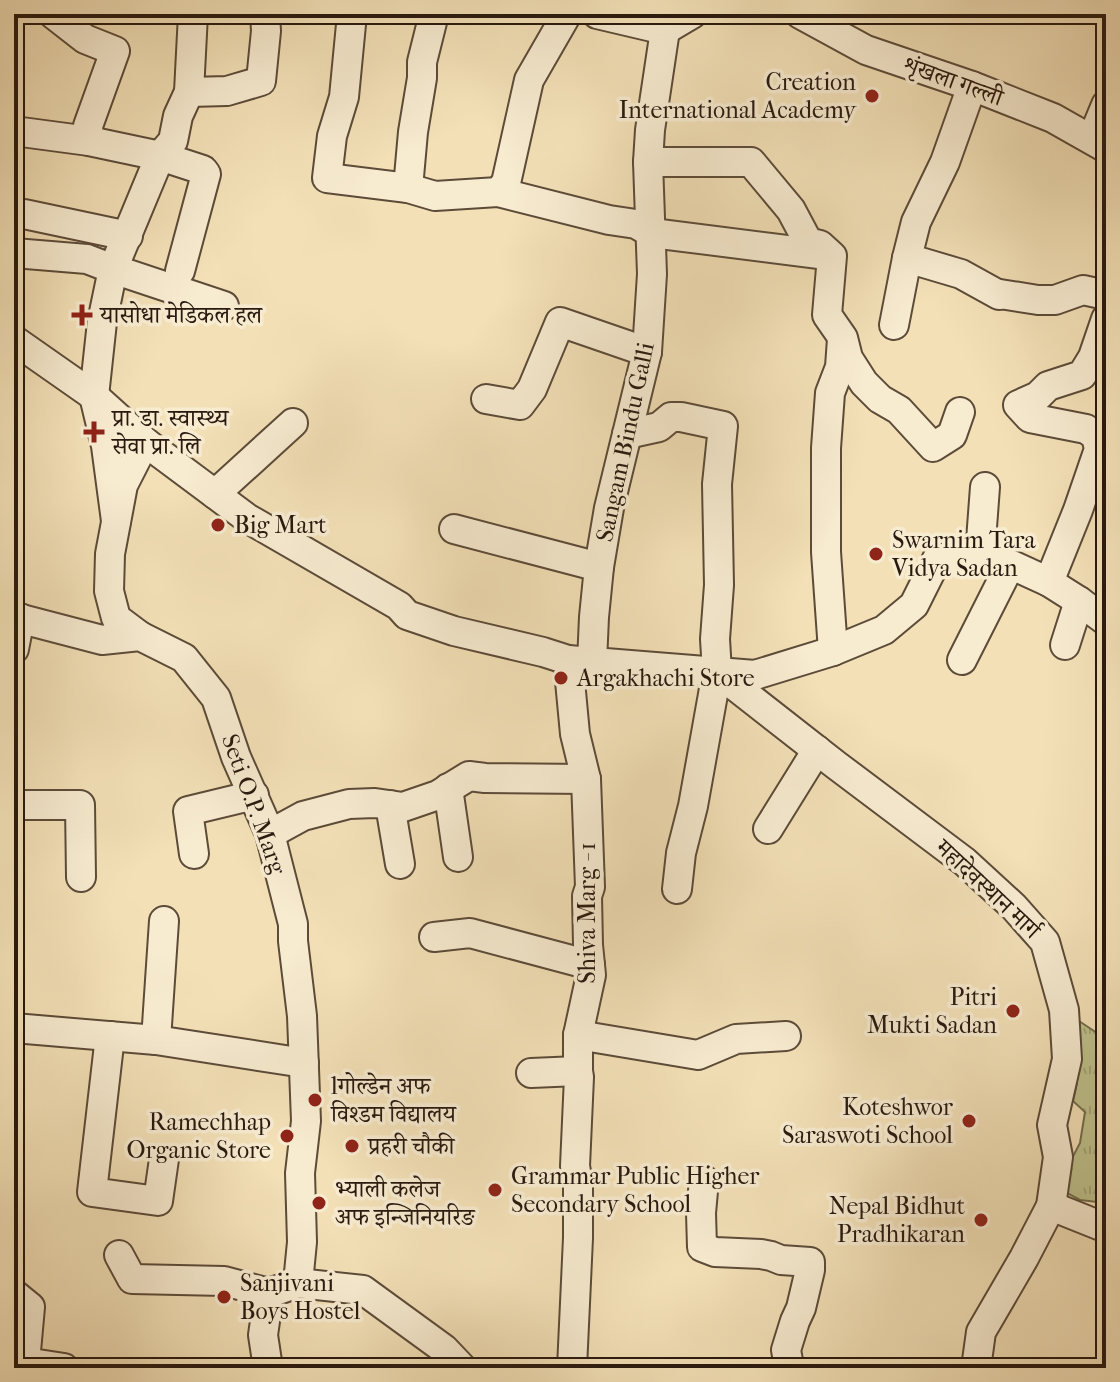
<svg xmlns="http://www.w3.org/2000/svg" width="1120" height="1382" viewBox="0 0 1120 1382" font-family="'IM FELL French Canon','Noto Serif Devanagari',serif">
	<style>
		.park { fill: url(#park-tufts); stroke: #746d4e; stroke-width: 2 }
		.lines { fill: none; stroke-linecap: round; stroke-linejoin: round }
		.minor-casing { stroke: #5c4b39; stroke-width: 32 }
		.minor { stroke: #f7ebd0; stroke-width: 28 }
		.poi-dot { fill: #8f2418; stroke: #f7ebd0; stroke-width: 3 }
		.labels { text-anchor: middle; stroke-width: 7; stroke-linejoin: round; paint-order: stroke }
		.street-label { font-size: 24px; fill: #29190f; stroke: #f7ebd0 }
		.poi-label { font-size: 24px; fill: #29190f; stroke: #f7ebd0; text-anchor: start }
	</style>
	<defs>
		<pattern id="park-tufts" width="24" height="20" patternUnits="userSpaceOnUse" patternTransform="scale(2)"><rect width="24" height="20" fill="#bec18c"/><path d="M3 7l-1-3M5 7V3M7 7l1-3M15 17l-1-3M17 17v-4M19 17l1-3" fill="none" stroke="#a3a578"/></pattern>
	</defs>
	<rect width="100%" height="100%" fill="#f3e0b7"/>
	<filter id="stains"><feTurbulence type="fractalNoise" baseFrequency=".0025" numOctaves="4"/><feColorMatrix values="0 0 0 0 .2 0 0 0 0 .09 0 0 0 0 .02 0 0 0 .5 -.17"/></filter>
	<radialGradient id="worn" r=".72"><stop offset=".6" stop-color="#630" stop-opacity="0"/><stop offset="1" stop-color="#630" stop-opacity=".3"/></radialGradient>
	<polygon class="park" points="1076,1019 1106,1039 1106,1157 1097,1202 1080,1200 1065,1192 1068,1166 1080,1143 1085,1112 1073,1101 1077,1083"/>
	<g class="lines">
		<defs>
			<g id="minor">
				<polyline points="53,14 85,39 115,51 88,126 89,141"/>
				<polyline points="352,14 344,97 332,136 327,178 408,188 435,196 498,192 506,183 529,80 567,14"/>
				<polyline points="597,14 665,30 692,14"/>
				<polyline points="800,14 866,50 972,86 1053,118 1106,148"/>
				<polyline points="972,86 945,162 916,222 907,258 961,274 999,295"/>
				<polyline points="189,92 227,91 261,81 266,31 265,14"/>
				<polyline points="14,131 89,141 160,156 203,170 206,174 180,271"/>
				<polyline points="1092,139 1106,105"/>
				<polyline points="648,162 751,162 791,210 808,242 820,245 832,256 827,315 843,338 848,358 864,383 880,399 899,410 933,447 952,435 960,412"/>
				<polyline points="408,188 413,132 422,78 422,62 434,14"/>
				<polyline points="498,192 609,220 636,224 652,233 827,255"/>
				<polyline points="24,214 128,236"/>
				<polyline points="14,253 87,259 113,269 224,306"/>
				<polyline points="1000,294 1038,300 1055,300 1083,290 1106,295"/>
				<polyline points="894,325 907,258"/>
				<polyline points="14,340 94,396 145,442 247,518 399,606 407,615 454,631 543,652 568,660 755,675 833,651 884,630 914,605 937,559 980,554 992,556 1049,582 1079,601 1106,621"/>
				<polyline points="486,399 520,405 532,389 560,322 647,352"/>
				<polyline points="627,434 659,427 671,417 681,417 723,426 717,484 719,585 715,639 717,672 693,806 681,853 677,889"/>
				<polyline points="215,494 293,423"/>
				<polyline points="116,521 106,446 94,396 102,322 113,269 160,156 173,141 178,116 189,92 193,14"/>
				<polyline points="454,529 599,567"/>
				<polyline points="980,554 985,487"/>
				<polyline points="1049,582 1078,510 1099,449 1096,436 1086,429 1030,418 1018,405 1038,396 1048,386 1082,375 1093,357 1106,319"/>
				<polyline points="14,617 102,640 140,636 184,658 216,698 236,757 270,834 293,924 293,941 302,1016 306,1121 300,1173 302,1242 298,1283"/>
				<polyline points="140,636 116,618 109,591 110,554 123,485 145,442"/>
				<polyline points="1065,645 1079,601"/>
				<polyline points="14,649 20,618"/>
				<polyline points="833,651 826,552 826,448 830,393 840,367 842,339"/>
				<polyline points="568,660 575,734 586,779 590,887 587,896 588,945 591,975 578,1035 578,1071 579,1077 575,1166 578,1183 578,1238 572,1368"/>
				<polyline points="962,660 1010,565"/>
				<polyline points="592,662 594,617 599,567 609,508 647,352 652,274 648,162 650,130 665,30"/>
				<polyline points="717,672 836,765 965,862 1014,907 1045,942 1064,1010 1067,1059 1052,1125 1058,1157 1051,1206 1024,1258 981,1332 976,1368"/>
				<polyline points="448,788 458,857"/>
				<polyline points="14,805 80,805 81,877"/>
				<polyline points="390,805 400,864"/>
				<polyline points="768,829 817,750"/>
				<polyline points="270,834 303,816 349,804 375,803 403,807 438,795 469,776 485,778 586,779"/>
				<polyline points="194,854 188,811 254,795"/>
				<polyline points="434,937 470,933 590,965"/>
				<polyline points="14,1028 156,1040 304,1063"/>
				<polyline points="578,1035 698,1055 736,1039 786,1036"/>
				<polyline points="110,1036 92,1192 158,1201 164,1159"/>
				<polyline points="156,1040 164,921"/>
				<polyline points="531,1073 578,1071"/>
				<polyline points="704,1180 701,1213 702,1247 715,1252 761,1254 771,1256 781,1260 810,1262 810,1270 801,1308 795,1321 786,1350 789,1366 786,1368"/>
				<polyline points="1051,1206 1106,1228"/>
				<polyline points="119,1255 132,1279 224,1281 269,1293"/>
				<polyline points="14,1294 30,1307 25,1362 64,1368"/>
				<polyline points="268,1368 263,1335 269,1293 298,1283 363,1290 444,1349 462,1368"/>
			</g>
		</defs>
		<use href="#minor" class="minor-casing"/>
		<use href="#minor" class="minor"/>
	</g>
	<g class="poi-dot">
		<circle cx="872" cy="96" r="8"/>
		<path d="M78 303h8v8h8v8h-8v8h-8v-8h-8v-8h8z"/>
		<path d="M90 420h8v8h8v8h-8v8h-8v-8h-8v-8h8z"/>
		<circle cx="218" cy="525" r="8"/>
		<circle cx="876" cy="554" r="8"/>
		<circle cx="561" cy="678" r="8"/>
		<circle cx="1013" cy="1011" r="8"/>
		<circle cx="315" cy="1100" r="8"/>
		<circle cx="969" cy="1121" r="8"/>
		<circle cx="287" cy="1136" r="8"/>
		<circle cx="352" cy="1146" r="8"/>
		<circle cx="495" cy="1190" r="8"/>
		<circle cx="319" cy="1203" r="8"/>
		<circle cx="981" cy="1220" r="8"/>
		<circle cx="224" cy="1297" r="8"/>
	</g>
	<g class="labels">
		<g class="street-label">
			<text transform="translate(953 81) rotate(20)" y="8">शृंखला गल्ली</text>
			<text transform="translate(625 442) rotate(-78)" y="8">Sangam Bindu Galli</text>
			<text transform="translate(254 804) rotate(70)" y="8">Seti O.P. Marg</text>
			<text transform="translate(988 889) rotate(43)" y="8">महादेवस्थान मार्ग</text>
			<text transform="translate(587 913) rotate(-90)" y="8">Shiva Marg - 1</text>
		</g>
		<g class="poi-label">
			<text x="856" y="90" text-anchor="end">Creation<tspan x="856" dy="28">International Academy</tspan></text>
			<text x="100" y="323">यासोधा मेडिकल हल</text>
			<text x="112" y="426">प्रा. डा. स्वास्थ्य<tspan x="112" dy="28">सेवा प्रा. लि</tspan></text>
			<text x="234" y="533">Big Mart</text>
			<text x="892" y="548">Swarnim Tara<tspan x="892" dy="28">Vidya Sadan</tspan></text>
			<text x="577" y="686">Argakhachi Store</text>
			<text x="997" y="1005" text-anchor="end">Pitri<tspan x="997" dy="28">Mukti Sadan</tspan></text>
			<text x="331" y="1094">lगोल्डेन अफ<tspan x="331" dy="28">विश्डम विद्यालय</tspan></text>
			<text x="953" y="1115" text-anchor="end">Koteshwor<tspan x="953" dy="28">Saraswoti School</tspan></text>
			<text x="271" y="1130" text-anchor="end">Ramechhap<tspan x="271" dy="28">Organic Store</tspan></text>
			<text x="368" y="1154">प्रहरी चौकी</text>
			<text x="511" y="1184">Grammar Public Higher<tspan x="511" dy="28">Secondary School</tspan></text>
			<text x="335" y="1197">भ्याली कलेज<tspan x="335" dy="28">अफ इन्जिनियरिङ</tspan></text>
			<text x="965" y="1214" text-anchor="end">Nepal Bidhut<tspan x="965" dy="28">Pradhikaran</tspan></text>
			<text x="240" y="1291">Sanjivani<tspan x="240" dy="28">Boys Hostel</tspan></text>
		</g>
	</g>
	<rect width="1120" height="1382" fill="none" stroke="#f3e0b7" stroke-width="48"/>
	<rect x="16" y="16" width="1088" height="1350" fill="none" stroke="#29190f" stroke-width="4"/>
	<rect x="24" y="24" width="1072" height="1334" fill="none" stroke="#29190f" stroke-width="2"/>
	<rect width="100%" height="100%" filter="url(#stains)"/>
	<rect width="100%" height="100%" fill="url(#worn)"/>
</svg>
